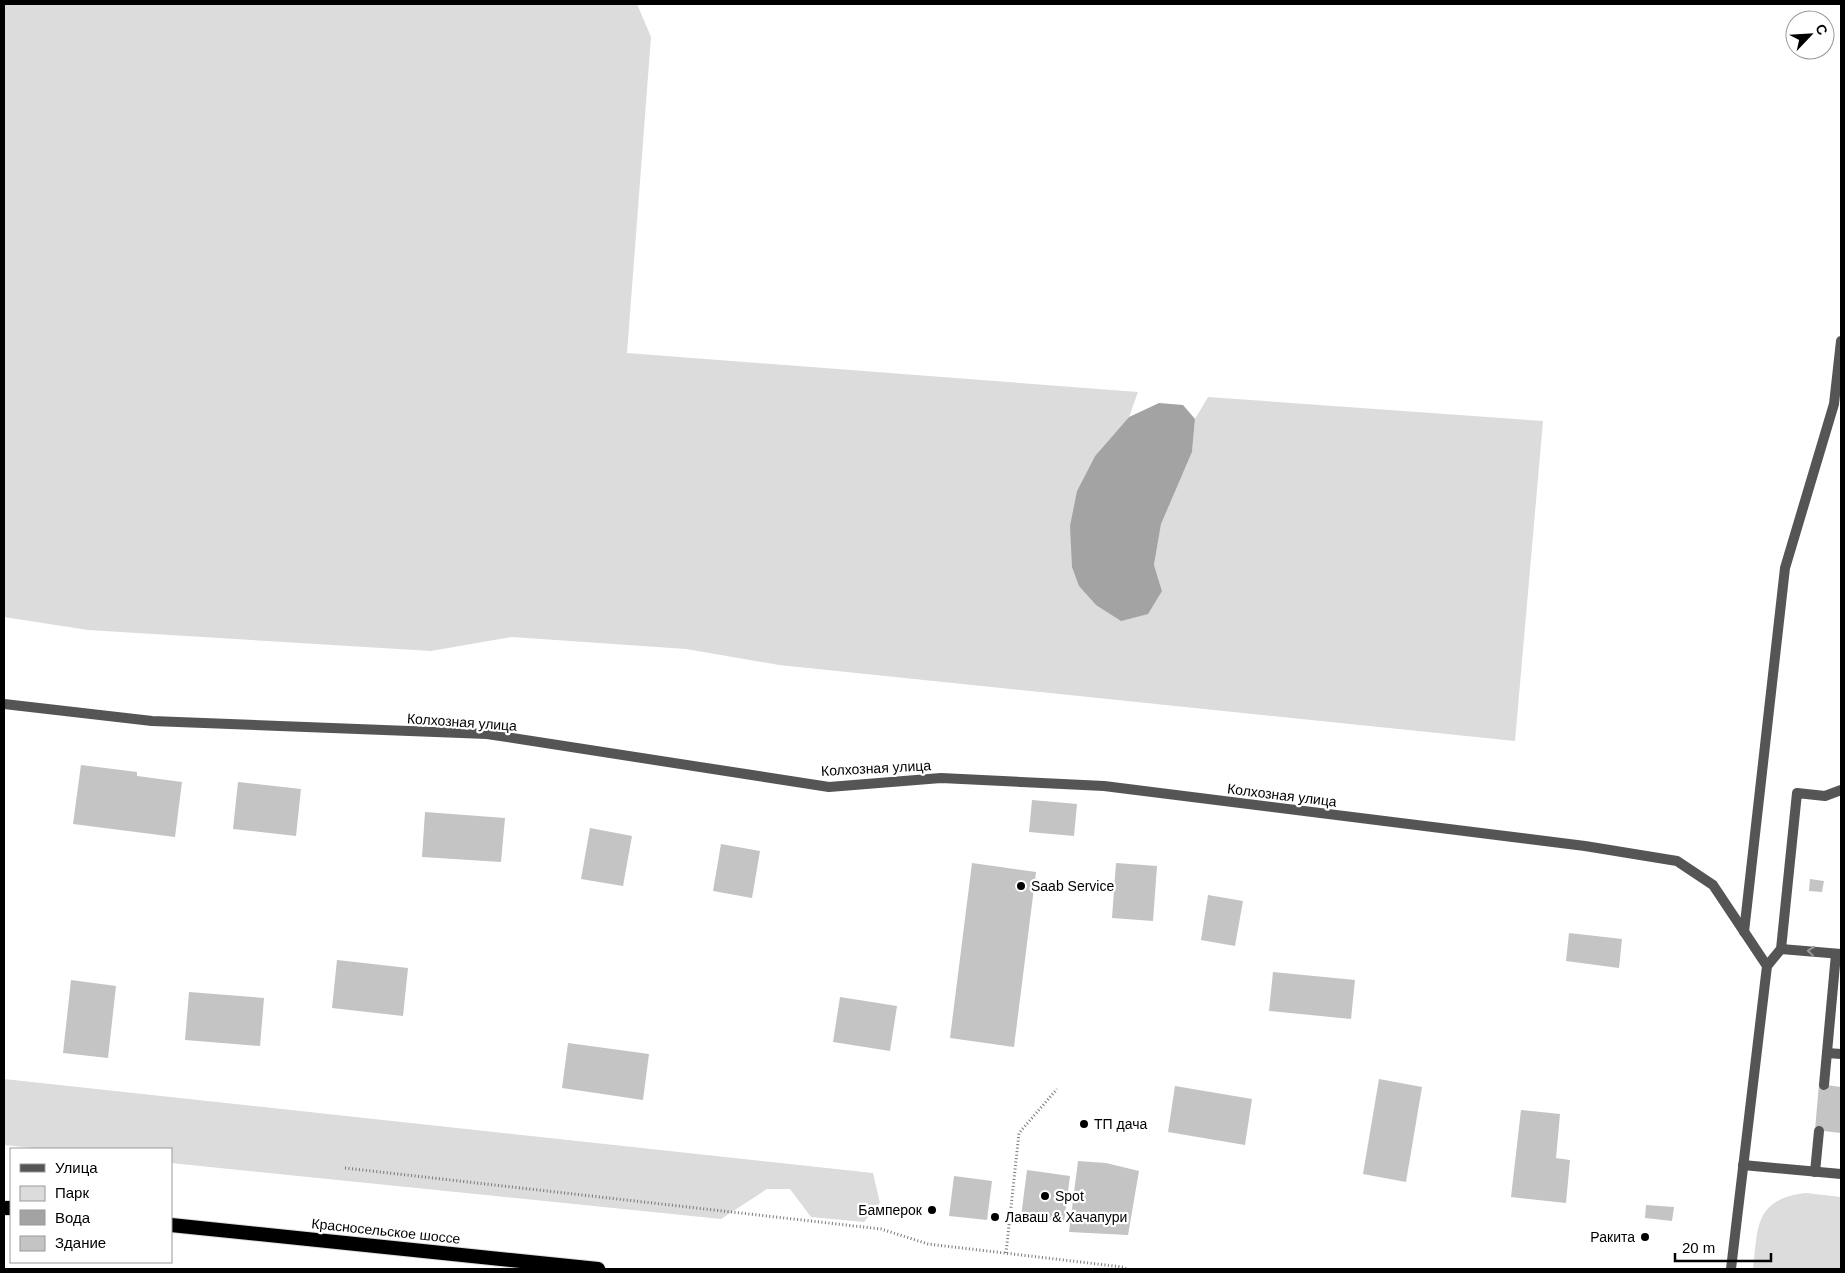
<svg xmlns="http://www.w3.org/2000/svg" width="1845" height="1273" viewBox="0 0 1845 1273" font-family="Helvetica,sans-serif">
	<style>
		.green { fill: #dcdcdc }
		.water { fill: #a3a3a3 }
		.building { fill: #c4c4c4 }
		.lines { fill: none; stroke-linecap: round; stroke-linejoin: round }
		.trunk-casing { stroke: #dbdbdb; stroke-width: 16 }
		.path { stroke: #777; stroke-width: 3; stroke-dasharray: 1 2.5; stroke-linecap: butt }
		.service { stroke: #555; stroke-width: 10 }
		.minor { stroke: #555; stroke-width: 10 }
		.trunk { stroke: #000; stroke-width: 14 }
		.oneway { stroke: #999 }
		.poi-dot { fill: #000; stroke: #fff; stroke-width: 2 }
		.labels { text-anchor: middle; stroke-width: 4.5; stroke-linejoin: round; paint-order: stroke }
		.street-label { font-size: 14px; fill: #000; stroke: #fff }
		.poi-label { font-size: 14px; fill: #000; stroke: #fff; text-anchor: start }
	</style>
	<rect width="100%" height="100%" fill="#fff"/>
	<g class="green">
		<polygon points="4,4 637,4 651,37 627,353 1138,392 1129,417 1095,456 1077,491 1162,591 1154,565 1161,523 1192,452 1195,419 1208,397 1543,421 1515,741 779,665 686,649 512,637 431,651 88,630 4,617"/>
		<polygon points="4,1079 873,1173 880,1203 864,1222 811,1217 790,1189 767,1189 721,1219 171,1163 171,1149 42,1149 4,1145"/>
		<path d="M1806,1193L1841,1197V1269H1753C1758,1227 1754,1199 1806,1193Z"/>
	</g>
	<polygon class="water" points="1159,403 1183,405 1195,419 1192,452 1161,524 1154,565 1162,591 1148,614 1121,621 1096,605 1079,586 1072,567 1070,526 1077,491 1095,456 1129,417"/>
	<g class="building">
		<polygon points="81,765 137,772 137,776 182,782 175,837 73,824"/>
		<polygon points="238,782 301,789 296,836 233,829"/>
		<polygon points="1032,800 1077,804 1074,836 1029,832"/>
		<polygon points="425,812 505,818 501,862 422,857"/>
		<polygon points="590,828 632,836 623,886 581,879"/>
		<polygon points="721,844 760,851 752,898 713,891"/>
		<polygon points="972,863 1036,872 1014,1047 950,1038"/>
		<polygon points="1116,863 1157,866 1153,921 1112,918"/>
		<polygon points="1810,879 1824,881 1822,892 1809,891"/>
		<polygon points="1208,895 1243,901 1235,946 1201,940"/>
		<polygon points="1569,933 1622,939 1619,968 1566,961"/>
		<polygon points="337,960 408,968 403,1016 332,1008"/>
		<polygon points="1273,972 1355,980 1351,1019 1269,1011"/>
		<polygon points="71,980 116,986 108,1058 63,1053"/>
		<polygon points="189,992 264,998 260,1046 185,1040"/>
		<polygon points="840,997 897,1006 890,1051 833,1042"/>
		<polygon points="568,1043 649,1054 643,1100 562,1088"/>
		<polygon points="1379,1079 1422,1087 1406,1182 1363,1174"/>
		<polygon points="1819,1084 1841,1087 1841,1133 1815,1130"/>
		<polygon points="1175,1086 1252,1099 1245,1145 1168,1132"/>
		<polygon points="1521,1110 1560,1114 1556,1158 1570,1160 1566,1203 1511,1197"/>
		<polygon points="1078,1161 1106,1163 1139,1171 1128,1235 1069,1232"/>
		<polygon points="1027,1170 1070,1176 1064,1222 1021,1217"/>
		<polygon points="954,1176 992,1181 987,1220 949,1216"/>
		<polygon points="1646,1205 1674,1207 1672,1221 1645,1218"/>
	</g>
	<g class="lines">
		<defs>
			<g id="trunk">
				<polyline points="4,1208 11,1208"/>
				<polyline points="171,1225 598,1269"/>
			</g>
		</defs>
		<use href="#trunk" class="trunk-casing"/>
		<g class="path">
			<polyline points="345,1168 881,1229 928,1244 1123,1267 1126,1269"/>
			<polyline points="1006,1253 1019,1133 1057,1089"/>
		</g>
		<g class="service">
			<polyline points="1744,932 1785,568 1834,404 1841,341"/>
			<polyline points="1781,949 1841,954"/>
			<polyline points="1767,966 1781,949 1797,793 1825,796 1841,790"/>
			<polyline points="1827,1053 1841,1054"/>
			<polyline points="1824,1085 1836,954"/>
			<polyline points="1743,1165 1841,1174"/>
			<polyline points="1815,1172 1819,1131"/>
		</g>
		<polyline class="minor" points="4,704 152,721 487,734 829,787 941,778 1104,786 1585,846 1677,861 1713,885 1767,966 1731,1269"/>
		<use href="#trunk" class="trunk"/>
	</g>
	<defs><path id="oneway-chevron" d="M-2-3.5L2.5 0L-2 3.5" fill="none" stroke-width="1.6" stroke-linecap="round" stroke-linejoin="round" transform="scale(1.25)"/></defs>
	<use class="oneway" href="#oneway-chevron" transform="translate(1811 951) rotate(-174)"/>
	<g class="poi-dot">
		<circle cx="1021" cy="886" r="5"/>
		<circle cx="1084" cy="1124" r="5"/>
		<circle cx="1045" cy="1196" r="5"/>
		<circle cx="932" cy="1210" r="5"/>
		<circle cx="995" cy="1217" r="5"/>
		<circle cx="1645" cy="1237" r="5"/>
	</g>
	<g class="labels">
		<g class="street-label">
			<text transform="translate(462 722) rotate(4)" y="5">Колхозная улица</text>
			<text transform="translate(876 768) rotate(-3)" y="5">Колхозная улица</text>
			<text transform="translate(1282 795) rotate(7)" y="5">Колхозная улица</text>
			<text transform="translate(386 1231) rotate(6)" y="5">Красносельское шоссе</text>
		</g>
		<g class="poi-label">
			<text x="1031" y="891">Saab Service</text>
			<text x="1094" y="1129">ТП дача</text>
			<text x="1055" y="1201">Spot</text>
			<text x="922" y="1215" text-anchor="end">Бамперок</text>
			<text x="1005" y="1222">Лаваш &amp; Хачапури</text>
			<text x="1635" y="1242" text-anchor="end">Ракита</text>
		</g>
	</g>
	<rect width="1845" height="1273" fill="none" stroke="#000000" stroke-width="10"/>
	<rect x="10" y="1148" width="162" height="115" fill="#ffffff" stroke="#999999"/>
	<rect x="20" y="1164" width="25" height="8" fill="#555555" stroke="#999999"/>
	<text x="55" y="1173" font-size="15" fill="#000000">Улица</text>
	<rect x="20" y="1186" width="25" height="15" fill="#dcdcdc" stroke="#999999"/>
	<text x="55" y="1198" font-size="15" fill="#000000">Парк</text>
	<rect x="20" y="1210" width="25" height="15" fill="#a3a3a3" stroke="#999999"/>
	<text x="55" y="1223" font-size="15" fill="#000000">Вода</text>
	<rect x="20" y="1236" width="25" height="15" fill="#c4c4c4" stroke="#999999"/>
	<text x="55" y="1248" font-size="15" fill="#000000">Здание</text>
	<g transform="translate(1810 35) rotate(65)"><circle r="24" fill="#ffffff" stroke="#999999"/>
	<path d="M0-4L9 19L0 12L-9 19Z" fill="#000000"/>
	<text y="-8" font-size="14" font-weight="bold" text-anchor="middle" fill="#000000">С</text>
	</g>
	<path d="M1675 1253v8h96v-8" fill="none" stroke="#000000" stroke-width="2.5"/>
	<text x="1682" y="1253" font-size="15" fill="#000000" stroke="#ffffff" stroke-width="4" paint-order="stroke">20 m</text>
</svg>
